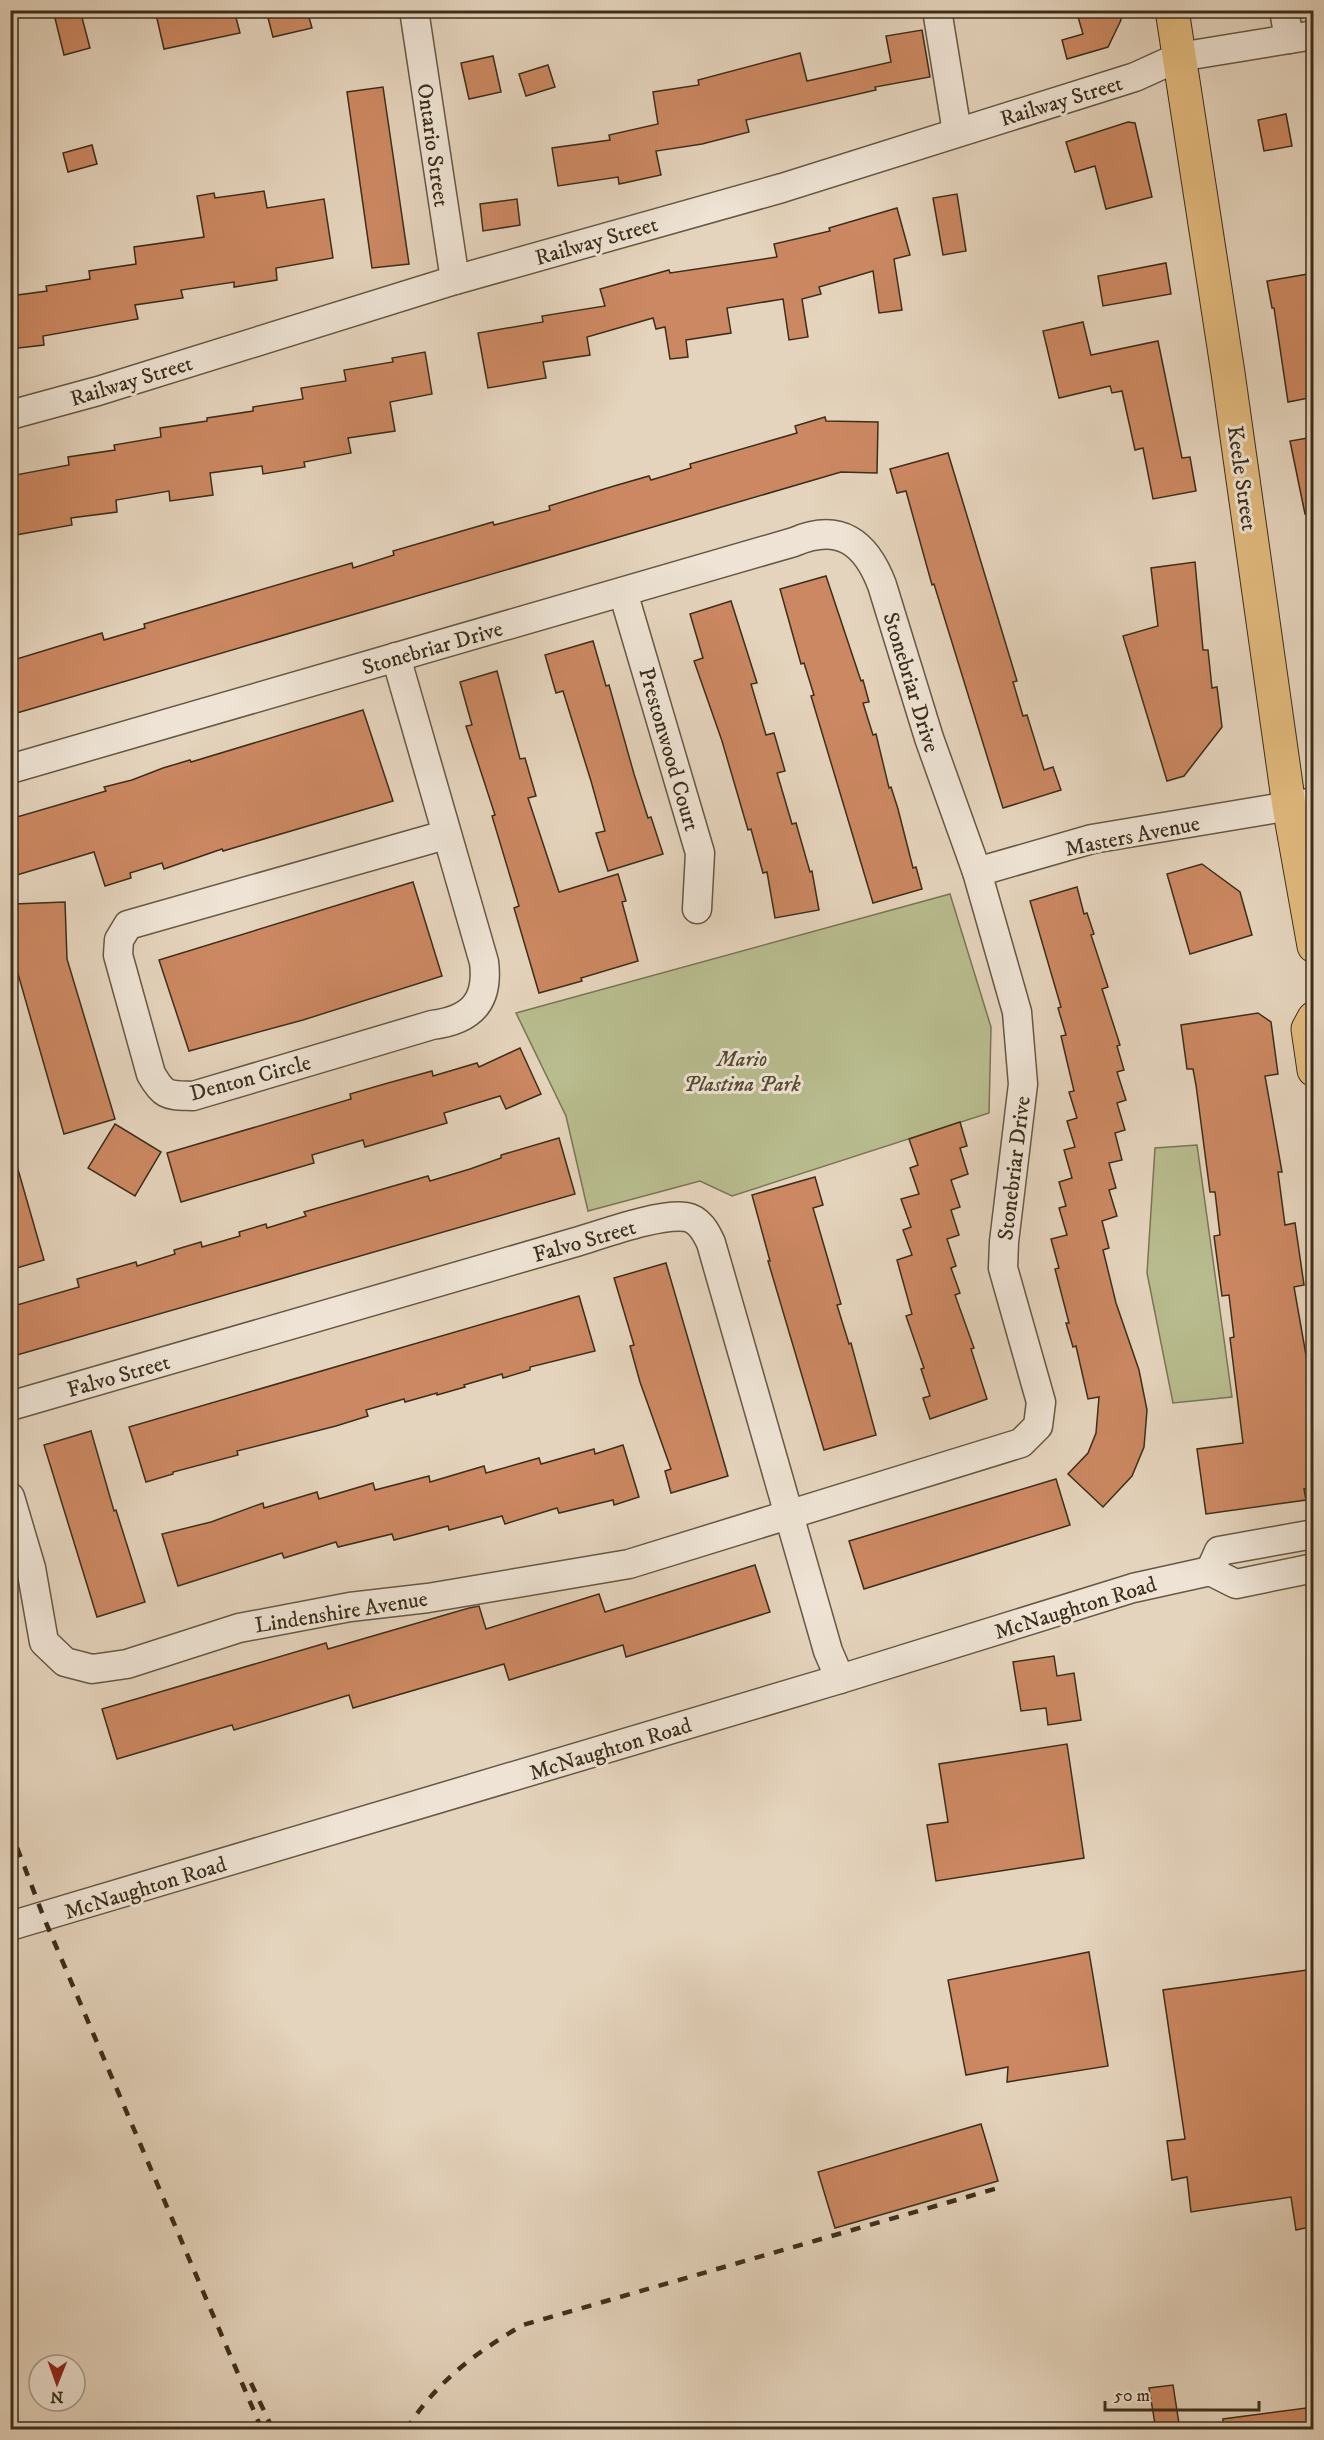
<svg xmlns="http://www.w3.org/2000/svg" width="1324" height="2440" viewBox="0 0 1324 2440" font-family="'IM FELL DW Pica',serif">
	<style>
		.green { fill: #b8bc8e; stroke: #7a7554; stroke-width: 1.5 }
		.building { fill: #cc8862; stroke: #3c2e1b; stroke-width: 1.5 }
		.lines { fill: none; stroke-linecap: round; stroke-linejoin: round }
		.minor-casing { stroke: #665844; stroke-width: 31 }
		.major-casing { stroke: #3c2e1b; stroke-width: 35 }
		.minor { stroke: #eee3d4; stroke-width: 28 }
		.major { stroke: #e2ba7e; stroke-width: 33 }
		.rail { stroke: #3c2e1b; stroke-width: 4.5; stroke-dasharray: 10 10; stroke-linecap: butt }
		.labels { text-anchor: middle; stroke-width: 6; stroke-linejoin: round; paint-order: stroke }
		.street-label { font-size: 22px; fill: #3c2e1b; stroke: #eee3d4 }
		.park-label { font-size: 22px; font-style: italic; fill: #554a32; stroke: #eee3d4 }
	</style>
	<rect width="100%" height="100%" fill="#e5d4bd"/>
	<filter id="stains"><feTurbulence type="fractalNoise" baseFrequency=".00333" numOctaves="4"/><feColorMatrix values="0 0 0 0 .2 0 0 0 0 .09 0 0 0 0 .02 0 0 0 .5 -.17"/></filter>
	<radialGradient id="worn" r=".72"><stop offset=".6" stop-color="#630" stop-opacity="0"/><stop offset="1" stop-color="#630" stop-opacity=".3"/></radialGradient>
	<g class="green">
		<polygon points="950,894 991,1027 989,1113 732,1196 700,1181 588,1211 566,1116 516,1013"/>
		<polygon points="1197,1145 1232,1397 1173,1403 1147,1273 1155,1148"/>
	</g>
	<g class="building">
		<polygon points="53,10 80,10 90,48 64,55"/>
		<polygon points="155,10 234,10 240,33 164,49"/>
		<polygon points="266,10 307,10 312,28 273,37"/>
		<polygon points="1076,10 1118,10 1121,20 1108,47 1067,59 1062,40 1083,34"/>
		<polygon points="922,30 930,77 875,87 876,90 746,120 749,132 702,144 656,151 661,175 619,184 618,177 558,186 552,148 610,140 609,135 658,124 653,92 699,85 698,80 800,53 807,81 891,62 886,36"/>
		<polygon points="493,56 501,92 469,99 461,63"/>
		<polygon points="548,65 555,87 526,96 519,74"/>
		<polygon points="383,87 409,264 372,268 347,92"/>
		<polygon points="1286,114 1292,146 1264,151 1258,120"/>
		<polygon points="1128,122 1135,123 1152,197 1106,209 1095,166 1075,172 1066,142"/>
		<polygon points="92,145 97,164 68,172 63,153"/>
		<polygon points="264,191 267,208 324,199 333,258 276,268 277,280 234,287 234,282 181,290 183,298 135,305 138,319 43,336 44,345 10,349 10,296 47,291 46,286 90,279 89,271 136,264 134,247 204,237 197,196 214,193 215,198"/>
		<polygon points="957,194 966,251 943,255 933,198"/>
		<polygon points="517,199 520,225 483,231 480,204"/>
		<polygon points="897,208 910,255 894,259 902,310 879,313 873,271 819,287 821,294 802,299 808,337 789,340 783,299 727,308 731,333 686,340 688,357 670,359 665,327 656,329 653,318 587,337 590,355 543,362 546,378 488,388 478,333 543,322 542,316 605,306 600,289 669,270 670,273 777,257 774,244 830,231 829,228"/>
		<polygon points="1166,263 1171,294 1103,306 1098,276"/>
		<polygon points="1314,273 1314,397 1288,402 1274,308 1272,308 1267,281"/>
		<polygon points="1083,322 1091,355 1158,341 1182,458 1190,457 1196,491 1153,499 1143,448 1135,450 1122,391 1112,393 1110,386 1059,398 1043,331"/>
		<polygon points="425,352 432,394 390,402 395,431 348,438 351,453 304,462 305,467 263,474 262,466 210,473 213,495 170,501 169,491 116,500 117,512 71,518 72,525 10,536 10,476 69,465 68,457 115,450 114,445 161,437 160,428 207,421 207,418 253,411 253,407 303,399 301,388 346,381 344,370 393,362 392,358"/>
		<polygon points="825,417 826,421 878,422 877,473 841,472 10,715 10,661 102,633 104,640 145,628 144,624 352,563 353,568 394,555 393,551 493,522 494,525 550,510 549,506 614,486 649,476 651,480 691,468 690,464 797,433 795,426"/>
		<polygon points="1314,437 1314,513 1305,514 1290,441"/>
		<polygon points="948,453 1017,681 1013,682 1023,716 1027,715 1044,770 1053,767 1061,790 1003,808 934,584 932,585 906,491 897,493 890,469"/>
		<polygon points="1195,562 1203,650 1208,650 1212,688 1217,687 1222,727 1184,776 1167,781 1123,636 1158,626 1151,568"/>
		<polygon points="826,576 861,681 863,680 869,702 863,703 873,735 876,734 889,788 891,787 898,809 913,868 916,867 922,889 873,903 811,696 814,695 804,663 801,664 780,589"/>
		<polygon points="731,601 757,683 751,684 766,735 774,733 785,771 777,773 792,824 796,823 810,872 812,871 819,910 775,918 767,872 763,873 751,829 748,830 722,741 694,661 703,658 690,614"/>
		<polygon points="593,641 606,686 609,685 634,774 648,818 651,817 663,854 608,871 596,833 605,831 591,781 563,691 556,693 545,655"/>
		<polygon points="497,671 520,759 525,758 536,796 528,798 559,892 618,874 626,901 622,902 638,961 581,978 582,981 539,993 514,908 519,906 492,816 495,815 466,726 472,725 460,682"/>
		<polygon points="363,710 393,801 223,851 222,849 164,869 162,863 130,873 131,878 105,886 94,852 10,877 10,819 106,791 104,787 132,780 163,768 190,760 191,762"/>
		<polygon points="1202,864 1240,892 1252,935 1190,954 1167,874"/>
		<polygon points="413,882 442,976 303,1020 189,1051 159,960"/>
		<polygon points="1077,887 1084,914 1087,913 1094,934 1091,935 1108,987 1102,989 1120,1045 1117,1046 1124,1070 1117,1072 1126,1100 1117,1103 1125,1130 1115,1133 1122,1160 1109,1163 1116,1188 1109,1190 1117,1216 1102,1221 1109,1248 1103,1250 1116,1303 1139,1370 1147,1410 1144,1447 1132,1476 1103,1507 1068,1474 1088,1453 1096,1433 1099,1397 1088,1399 1076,1346 1073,1347 1066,1323 1069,1323 1055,1269 1059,1268 1051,1239 1067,1235 1059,1208 1066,1206 1059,1182 1072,1178 1064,1150 1075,1147 1067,1121 1077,1118 1069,1092 1074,1091 1061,1036 1066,1035 1058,1008 1061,1007 1030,901"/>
		<polygon points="65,902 67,959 115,1119 64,1134 16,967 14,904"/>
		<polygon points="1258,1013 1271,1022 1278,1074 1265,1076 1282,1172 1278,1172 1285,1225 1295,1223 1304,1285 1294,1287 1312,1389 1309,1390 1314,1425 1314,1488 1304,1489 1306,1500 1206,1514 1197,1449 1243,1443 1230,1338 1234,1337 1229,1295 1222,1296 1214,1236 1220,1235 1215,1192 1210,1192 1196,1085 1193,1069 1187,1069 1181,1025"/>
		<polygon points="520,1048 541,1094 506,1109 500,1096 444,1113 447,1123 365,1147 363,1140 312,1155 314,1163 181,1202 167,1153 351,1099 350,1094 388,1083 432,1071 433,1076 477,1063 479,1067"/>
		<polygon points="960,1122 967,1146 960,1148 968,1174 951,1180 960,1207 951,1210 959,1235 947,1239 956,1266 951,1268 960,1293 955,1295 974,1348 971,1349 987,1399 930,1419 923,1398 930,1396 921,1369 924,1368 906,1316 912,1314 897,1260 912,1255 903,1230 911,1227 901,1199 919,1194 910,1168 918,1165 909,1139"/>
		<polygon points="115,1124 161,1152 135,1196 88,1168"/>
		<polygon points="559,1138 575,1194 10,1357 10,1307 79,1287 77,1279 136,1262 137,1266 175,1254 174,1250 201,1242 202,1247 240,1236 239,1232 266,1224 267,1228 306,1216 304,1212 428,1176 430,1181 470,1169 501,1158 501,1155"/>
		<polygon points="10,1159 15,1159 44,1260 10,1270"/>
		<polygon points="815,1177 823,1205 813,1208 841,1304 837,1305 849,1344 851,1343 876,1435 824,1450 768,1261 770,1261 752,1195"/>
		<polygon points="666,1263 728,1476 671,1493 665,1471 671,1469 640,1382 630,1346 634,1345 614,1278"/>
		<polygon points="579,1296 595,1351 530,1367 530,1370 503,1378 502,1374 464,1385 465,1387 437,1395 437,1393 405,1402 404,1399 366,1410 368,1416 336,1426 237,1451 238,1455 173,1472 173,1474 146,1482 129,1427"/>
		<polygon points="91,1431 114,1511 116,1510 145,1602 97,1617 44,1445"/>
		<polygon points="623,1445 639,1497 614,1505 613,1500 559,1513 557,1508 505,1524 502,1516 449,1530 448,1526 394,1540 392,1534 338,1547 336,1542 284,1558 282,1553 178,1586 162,1534 211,1522 263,1503 264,1508 317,1492 319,1499 373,1483 375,1490 429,1476 430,1482 484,1466 486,1473 539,1458 541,1464 594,1449 595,1454"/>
		<polygon points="1056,1479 1070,1525 864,1589 849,1541"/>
		<polygon points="755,1565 770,1612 626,1657 623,1645 509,1680 504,1664 353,1708 349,1695 234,1730 232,1725 117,1759 102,1709 326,1643 328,1649 469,1608 479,1606 486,1629 599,1594 605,1612"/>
		<polygon points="1054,1656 1057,1676 1074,1673 1081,1720 1048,1725 1046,1708 1021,1711 1013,1662"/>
		<polygon points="1067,1744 1084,1858 936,1881 927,1825 948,1822 939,1764"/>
		<polygon points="1089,1952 1108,2066 1007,2082 1008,2067 966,2075 948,1980"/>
		<polygon points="1314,1969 1314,2226 1296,2230 1291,2197 1191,2212 1187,2177 1172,2180 1167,2141 1185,2139 1163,1990"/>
		<polygon points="981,2124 998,2181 835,2228 818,2172"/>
		<polygon points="1173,2385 1180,2430 1156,2430 1149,2388"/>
		<polygon points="1306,2408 1309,2430 1223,2430 1223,2419"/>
	</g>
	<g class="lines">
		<defs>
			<g id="minor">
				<polyline points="414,10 455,280"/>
				<polyline points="937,10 957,132"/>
				<polyline points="1284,10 1289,39"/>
				<polyline points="10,415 98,391 455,280 782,188 1135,77 1179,57 1314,35"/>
				<polyline points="623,592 700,853 697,909"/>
				<path d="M396,657L484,962C489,1002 471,1020 432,1025L193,1096C168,1095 164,1097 151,1074L118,955L119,940L128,925L445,835"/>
				<path d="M10,769L794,542C840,522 866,543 882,585L929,738L977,872L1017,1012L1023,1084L1004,1242L1003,1268L1041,1402L1038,1426L1021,1443L629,1564L428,1598L350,1607L239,1628L127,1664L92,1669L65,1662L44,1642L31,1568L10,1497"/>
				<polyline points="977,872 1092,839 1314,802"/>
				<path d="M10,1406L576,1242C603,1234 660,1213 686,1217C699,1219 706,1232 711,1243L828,1651L840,1679"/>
				<polyline points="1210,1571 1219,1551 1314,1534"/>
				<polyline points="10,1926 840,1679 1133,1588 1210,1571 1236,1584 1314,1568"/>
			</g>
			<g id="major">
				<polyline points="1172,10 1228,373 1289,806 1314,946"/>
				<polyline points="1314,1018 1308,1029 1314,1070"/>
			</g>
		</defs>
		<use href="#minor" class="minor-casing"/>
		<use href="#major" class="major-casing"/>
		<use href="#minor" class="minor"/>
		<use href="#major" class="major"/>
		<g class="rail">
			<polyline points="10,1829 44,1918 262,2430"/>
			<polyline points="251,2383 273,2430"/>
			<path d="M406,2430C435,2383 476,2352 523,2325L998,2188"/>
		</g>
	</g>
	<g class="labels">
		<g class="street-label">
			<text transform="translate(1061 100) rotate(-17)" y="8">Railway Street</text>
			<text transform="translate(434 145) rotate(82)" y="8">Ontario Street</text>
			<text transform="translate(596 240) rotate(-16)" y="8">Railway Street</text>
			<text transform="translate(131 380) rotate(-17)" y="8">Railway Street</text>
			<text transform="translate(1243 478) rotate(82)" y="8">Keele Street</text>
			<text transform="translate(432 647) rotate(-16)" y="8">Stonebriar Drive</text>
			<text transform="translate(912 682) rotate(73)" y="8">Stonebriar Drive</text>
			<text transform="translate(670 749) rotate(74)" y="8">Prestonwood Court</text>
			<text transform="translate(1132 835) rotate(-11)" y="8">Masters Avenue</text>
			<text transform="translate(250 1077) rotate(-15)" y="8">Denton Circle</text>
			<text transform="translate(1013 1168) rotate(-83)" y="8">Stonebriar Drive</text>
			<text transform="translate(584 1240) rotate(-16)" y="8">Falvo Street</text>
			<text transform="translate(118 1375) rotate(-16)" y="8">Falvo Street</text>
			<text transform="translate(1075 1607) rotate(-17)" y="8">McNaughton Road</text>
			<text transform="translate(341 1611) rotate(-9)" y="8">Lindenshire Avenue</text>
			<text transform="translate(610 1748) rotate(-17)" y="8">McNaughton Road</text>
			<text transform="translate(145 1887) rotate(-17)" y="8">McNaughton Road</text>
		</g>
		<g class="park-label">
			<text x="742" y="1066">Mario<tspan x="742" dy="25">Plastina Park</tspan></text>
		</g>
	</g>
	<rect width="1324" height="2440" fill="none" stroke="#e5d4bd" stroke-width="36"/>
	<rect x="12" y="12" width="1300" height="2416" fill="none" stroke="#3c2e1b" stroke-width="3"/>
	<rect x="18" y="18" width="1288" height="2404" fill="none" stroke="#3c2e1b" stroke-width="1.5"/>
	<g transform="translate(57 2383) rotate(181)"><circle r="28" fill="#eee3d4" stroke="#a79b8a" stroke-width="1.5"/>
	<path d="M0-4.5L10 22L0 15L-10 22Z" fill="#8f2418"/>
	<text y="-9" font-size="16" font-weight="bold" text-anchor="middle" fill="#3c2e1b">N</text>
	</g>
	<path d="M1105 2401v9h154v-9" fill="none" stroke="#3c2e1b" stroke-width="3"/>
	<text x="1114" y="2401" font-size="18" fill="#3c2e1b" stroke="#eee3d4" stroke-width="4.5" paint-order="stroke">50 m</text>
	<rect width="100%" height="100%" filter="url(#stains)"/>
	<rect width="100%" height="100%" fill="url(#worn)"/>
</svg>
